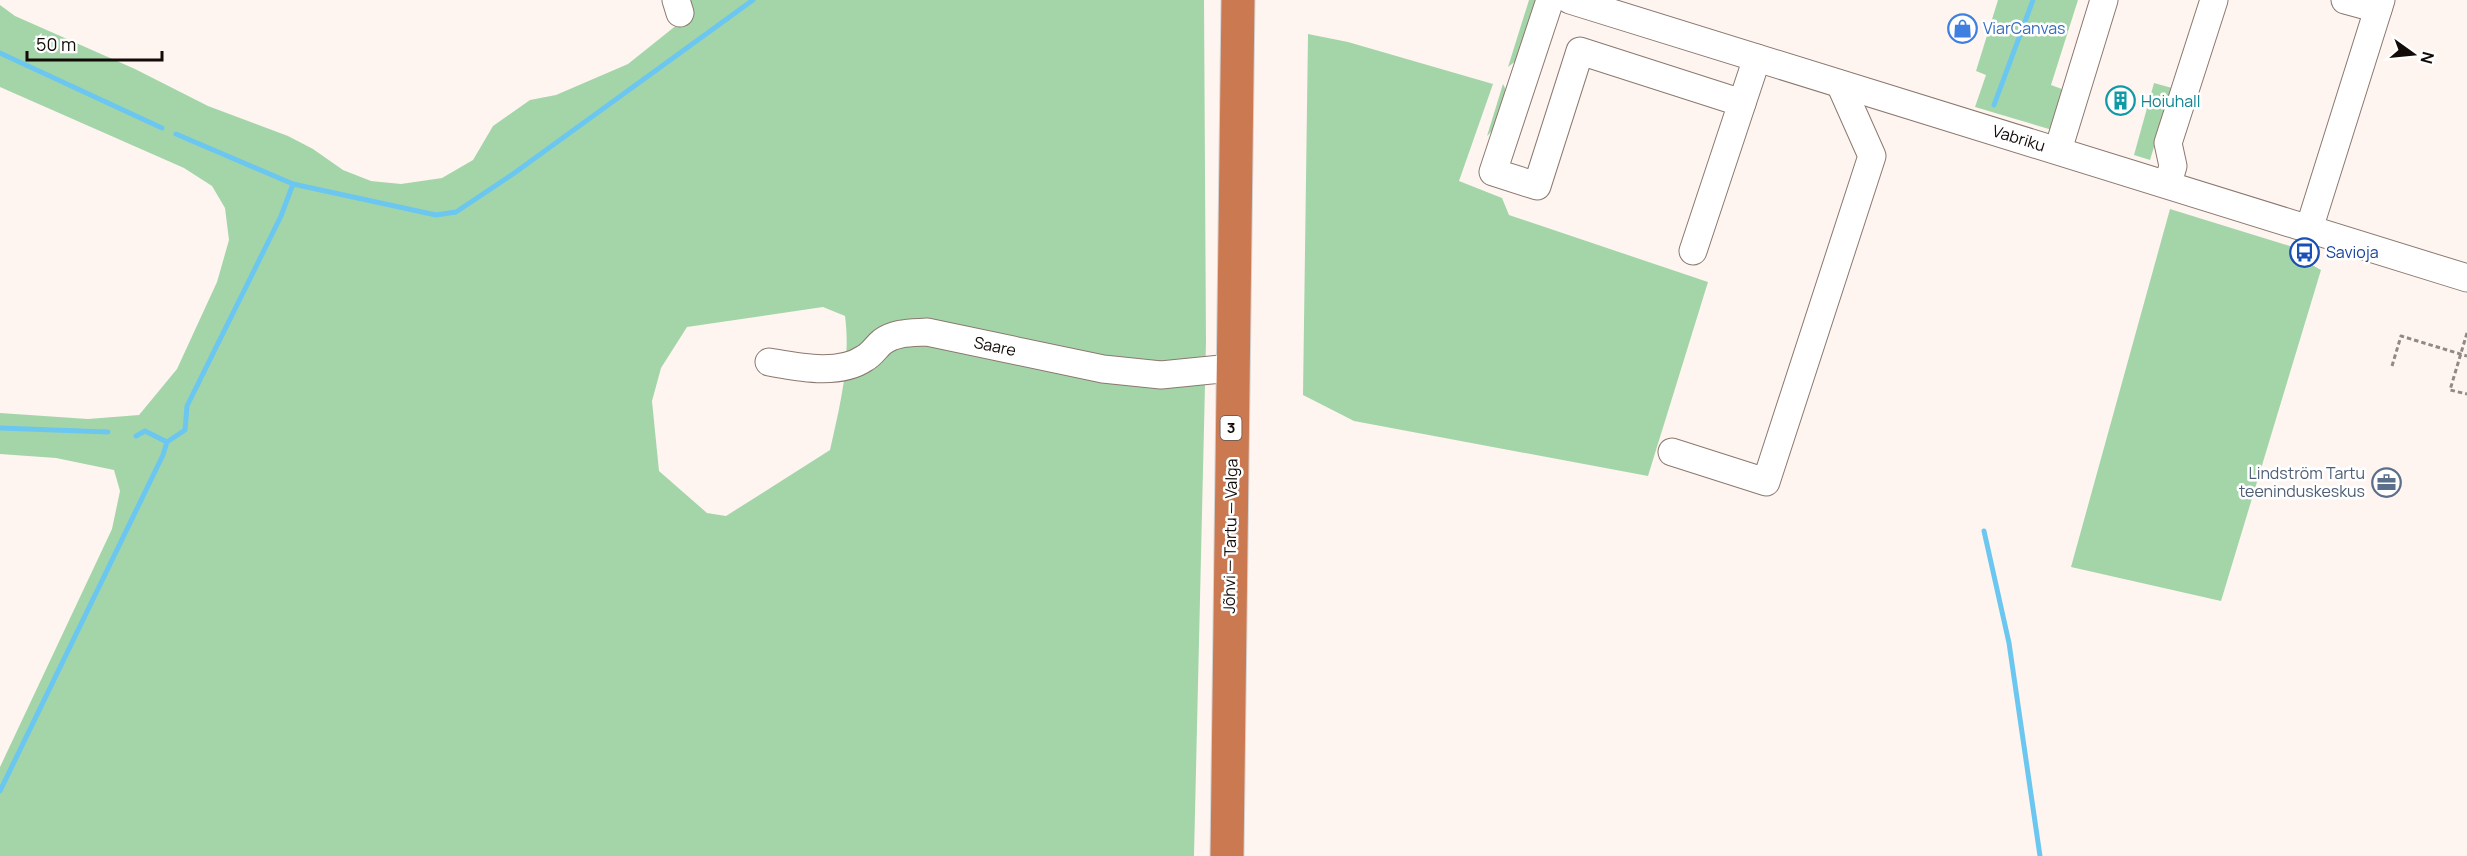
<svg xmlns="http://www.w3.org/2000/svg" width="2467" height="856" viewBox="0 0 2467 856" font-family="Manrope,sans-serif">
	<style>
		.green { fill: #a4d5a9; fill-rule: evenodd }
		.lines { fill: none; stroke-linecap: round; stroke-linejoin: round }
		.stream { stroke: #6cc7f0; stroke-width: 5 }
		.minor-casing { stroke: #8b786f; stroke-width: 29 }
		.highway-casing { stroke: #d4d3d3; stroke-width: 35 }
		.path { stroke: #918985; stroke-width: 3; stroke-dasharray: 4.5 3; stroke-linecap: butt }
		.minor { stroke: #fff; stroke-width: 27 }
		.highway { stroke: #ca7950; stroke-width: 33 }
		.labels { text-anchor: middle; stroke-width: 5; stroke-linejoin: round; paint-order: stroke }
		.shield { fill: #fff; stroke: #595452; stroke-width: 1.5 }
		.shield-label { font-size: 15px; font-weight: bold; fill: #120b08 }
		.shop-label { font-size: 16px; fill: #366cbe; stroke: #fff; text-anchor: start }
		.culture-label { font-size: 16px; fill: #0d838f; stroke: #fff; text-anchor: start }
		.street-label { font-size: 16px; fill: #120b08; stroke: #fff }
		.transit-label { font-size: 16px; fill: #164399; stroke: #fff; text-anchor: start }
		.service-label { font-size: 16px; fill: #4e5e75; stroke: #fff; text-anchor: end }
	</style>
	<rect width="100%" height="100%" fill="#fef5f1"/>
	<g class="green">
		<path d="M685,0H1204L1206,342L1194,856H0V767L112,529L120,491L114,470L56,458L0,454V413L88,419L139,415L177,369L217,282L229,240L225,208L212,186L184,168L0,87V5L15,16L135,69L208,106L288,136L313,149L343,170L371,181L401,184L442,178L473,160L493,126L530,100L556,95L628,64L688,16ZM823,307L845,316C851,362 840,405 830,450L726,516L707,513L659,471L652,401L661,368L687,327Z"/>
		<polygon points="1529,0 1537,0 1517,60 1508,67"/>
		<polygon points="1998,0 2078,0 2051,85 2070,92 2059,132 1975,107 1986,75 1976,71"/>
		<polygon points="1308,34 1348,42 1493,84 1459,181 1502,198 1509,215 1708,282 1648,476 1354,421 1303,395"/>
		<polygon points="2154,83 2172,88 2150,160 2134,155"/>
		<path d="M1503,84C1513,100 1498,126 1487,136Z"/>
		<polygon points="2170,209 2290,246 2300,258 2321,270 2221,601 2071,567"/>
	</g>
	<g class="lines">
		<g class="stream">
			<polyline points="0,53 162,128"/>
			<polyline points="1994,105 2033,0"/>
			<polyline points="176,134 293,184 436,215 456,212 513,174 753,0"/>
			<polyline points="0,428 108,432"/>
			<polyline points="136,436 145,431 167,442"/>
			<polyline points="1984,531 2009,643 2040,856"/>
			<polyline points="0,791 163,455 167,442 185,430 187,406 281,216 293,184"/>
		</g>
		<defs>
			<g id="minor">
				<polyline points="676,0 680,13"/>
				<polyline points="1550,0 1493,172 1537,186 1580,51 1742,103"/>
				<polyline points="1570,0 2467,278"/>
				<polyline points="2345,0 2378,9"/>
				<polyline points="2058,150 2104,0"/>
				<polyline points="2168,183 2173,166 2168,143 2214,0"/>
				<polyline points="2309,229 2381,0"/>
				<polyline points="1693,251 1757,58"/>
				<path d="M769,362C798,367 839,376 865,358C872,354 876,347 882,342C895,332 912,333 927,332L1103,369L1161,375L1231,368"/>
				<polyline points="1672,452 1766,482 1872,156 1840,84"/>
			</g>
			<polyline id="highway" points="1227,856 1238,0"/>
		</defs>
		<use href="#minor" class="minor-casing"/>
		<use href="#highway" class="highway-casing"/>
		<g class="path">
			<polyline points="2467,333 2450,390 2467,394"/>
			<polyline points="2392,366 2401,336 2467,356"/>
		</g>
		<use href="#minor" class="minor"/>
		<use href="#highway" class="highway"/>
	</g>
	<defs>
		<symbol id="shop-ring" viewBox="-11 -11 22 22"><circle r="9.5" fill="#fff" stroke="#3f7fe0" stroke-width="1.5"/><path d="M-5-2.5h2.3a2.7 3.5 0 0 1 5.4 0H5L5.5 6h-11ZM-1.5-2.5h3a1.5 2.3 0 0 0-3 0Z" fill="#3f7fe0"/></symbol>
		<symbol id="building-ring" viewBox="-11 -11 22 22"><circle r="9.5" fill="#fff" stroke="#0f9aa8" stroke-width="1.5"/><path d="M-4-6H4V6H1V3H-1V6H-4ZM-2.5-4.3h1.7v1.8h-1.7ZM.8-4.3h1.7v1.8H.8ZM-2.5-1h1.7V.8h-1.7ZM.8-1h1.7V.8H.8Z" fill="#0f9aa8"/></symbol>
		<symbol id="bus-ring" viewBox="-11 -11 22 22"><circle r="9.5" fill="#fff" stroke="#1a4fb4" stroke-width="1.5"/><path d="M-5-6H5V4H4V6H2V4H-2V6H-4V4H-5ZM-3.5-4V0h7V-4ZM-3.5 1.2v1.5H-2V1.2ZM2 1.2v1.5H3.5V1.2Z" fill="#1a4fb4"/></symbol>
		<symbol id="office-ring" viewBox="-11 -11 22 22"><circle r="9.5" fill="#fff" stroke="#5c6f8a" stroke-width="1.5"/><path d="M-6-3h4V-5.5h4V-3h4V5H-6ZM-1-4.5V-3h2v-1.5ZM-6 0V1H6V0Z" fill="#5c6f8a"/></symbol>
	</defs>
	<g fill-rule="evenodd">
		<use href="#shop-ring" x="1946" y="12" width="33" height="33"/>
		<use href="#building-ring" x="2104" y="84" width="33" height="33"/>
		<use href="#bus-ring" x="2288" y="236" width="33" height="33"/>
		<use href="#office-ring" x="2370" y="466" width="33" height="33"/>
	</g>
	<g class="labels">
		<rect class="shield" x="1220.5" y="416" width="21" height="24" rx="4.5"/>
		<g class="shield-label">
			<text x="1231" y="433">3</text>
		</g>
		<g class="shop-label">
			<text x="1983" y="34">ViarCanvas</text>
		</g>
		<g class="culture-label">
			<text x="2141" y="107">Hoiuhall</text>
		</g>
		<g class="street-label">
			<text transform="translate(2019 138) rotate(17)" y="6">Vabriku</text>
			<text transform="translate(995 346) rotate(12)" y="6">Saare</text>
			<text transform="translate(1230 536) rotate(-89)" y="6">Jõhvi — Tartu — Valga</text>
		</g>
		<g class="transit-label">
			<text x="2326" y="258">Savioja</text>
		</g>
		<g class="service-label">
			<text x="2365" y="479">Lindström Tartu<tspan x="2365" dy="18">teeninduskeskus</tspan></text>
		</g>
	</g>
	<g transform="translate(2413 54) rotate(105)" stroke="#ffffff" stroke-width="4.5" paint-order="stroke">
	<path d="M0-4.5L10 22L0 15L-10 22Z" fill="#120b08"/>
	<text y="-9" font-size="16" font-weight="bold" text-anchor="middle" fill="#120b08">N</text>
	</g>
	<path d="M27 51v9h135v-9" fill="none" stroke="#120b08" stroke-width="3"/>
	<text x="36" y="51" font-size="18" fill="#120b08" stroke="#ffffff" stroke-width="4.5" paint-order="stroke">50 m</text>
</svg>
